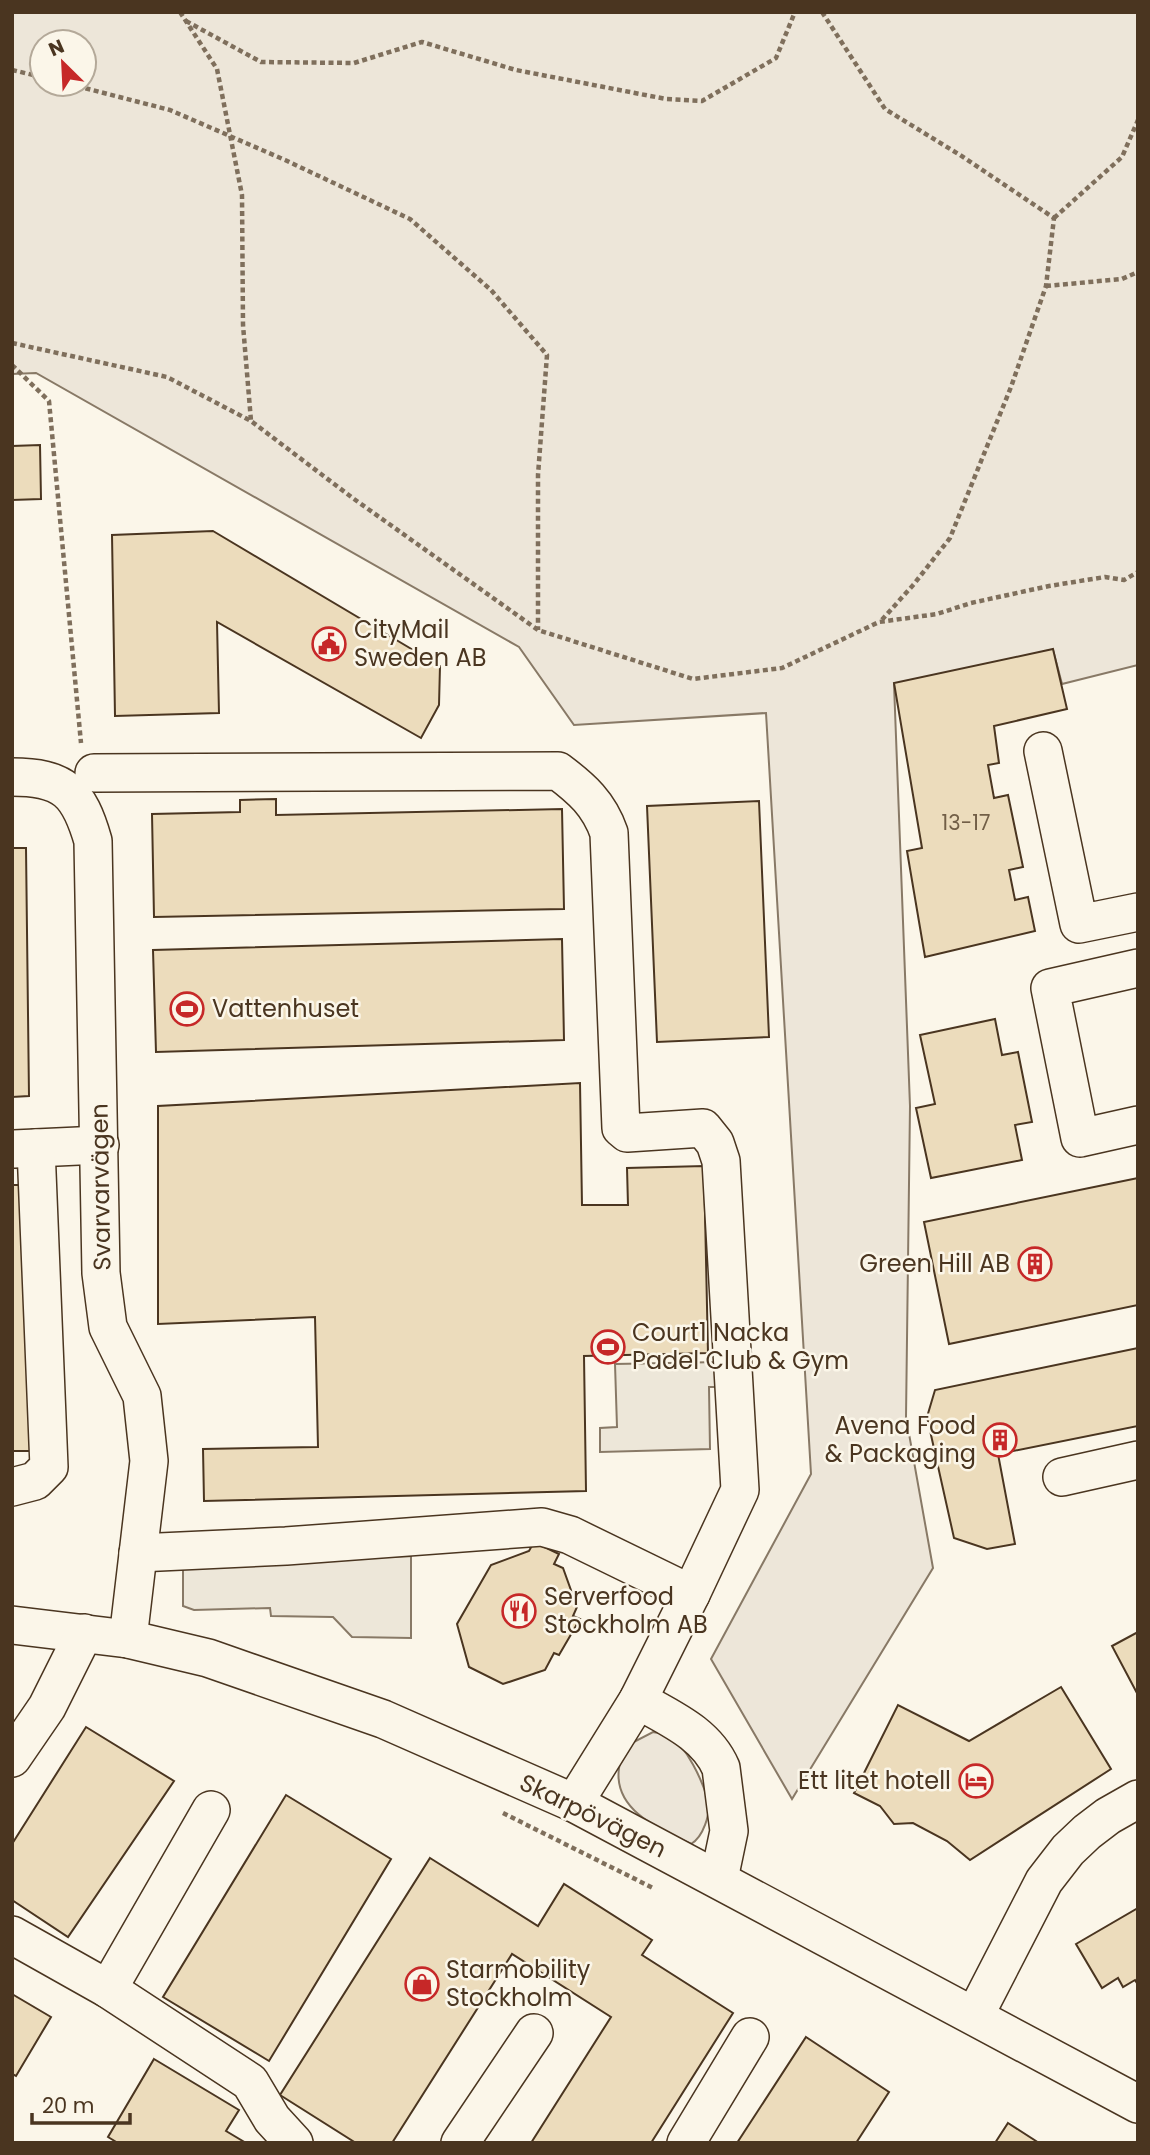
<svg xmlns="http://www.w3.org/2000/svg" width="1150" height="2155" viewBox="0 0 1150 2155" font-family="Poppins,sans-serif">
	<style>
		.green { fill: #ede6d9; stroke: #887966; stroke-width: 2; fill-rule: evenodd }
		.parking { fill: #ede7d9; stroke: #887966; stroke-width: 2 }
		.building { fill: #ecdcbc; stroke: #4a3520; stroke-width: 2 }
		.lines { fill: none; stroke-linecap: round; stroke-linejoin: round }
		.minor-casing { stroke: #4a3520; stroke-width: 40 }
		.path { stroke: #7f6f5c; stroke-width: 4.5; stroke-dasharray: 5 3.5; stroke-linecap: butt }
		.minor { stroke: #fbf6e9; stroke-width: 37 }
		.labels { text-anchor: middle; stroke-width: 5; stroke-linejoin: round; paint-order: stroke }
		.number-label { font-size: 21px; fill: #725f47 }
		.poi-label { font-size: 24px; fill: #4a3520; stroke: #fbf6e9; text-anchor: start }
		.street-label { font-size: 24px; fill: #4a3520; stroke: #fbf6e9 }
	</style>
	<rect width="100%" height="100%" fill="#fbf6e9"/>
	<g class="green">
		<path d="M12,12H1138V665L1062,684L1053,650L894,684L910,1106L906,1417L933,1568L792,1799L711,1659L811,1474L766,713L574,725L519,647L36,373L12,374ZM42,42H84V84H42Z"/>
		<path d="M653,1732C658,1733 665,1733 669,1735C687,1747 702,1780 708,1800C711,1814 703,1837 691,1844C659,1829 613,1810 619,1768C620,1761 624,1753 626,1746Z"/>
	</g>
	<g class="parking">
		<polygon points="720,1362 720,1387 709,1387 710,1449 600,1452 600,1428 617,1427 615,1364"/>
		<polygon points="411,1556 411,1638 352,1637 333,1617 271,1616 270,1608 194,1610 183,1606 183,1564"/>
	</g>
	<g class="building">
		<polygon points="40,445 41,499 12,500 12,446"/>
		<polygon points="213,531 440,666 439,705 421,738 217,622 219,713 115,716 112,535"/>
		<polygon points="1053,649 1067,709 994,726 999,763 988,765 994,798 1008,795 1023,867 1009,870 1015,900 1028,897 1035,931 925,957 907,851 922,848 894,683"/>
		<polygon points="276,799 276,815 562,809 564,909 154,917 152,814 240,812 240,800"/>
		<polygon points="759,801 769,1037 657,1042 647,806"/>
		<polygon points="12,848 26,848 29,1096 12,1097"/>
		<polygon points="562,939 564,1040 156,1052 153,950"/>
		<polygon points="995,1019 1002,1055 1018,1052 1032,1122 1015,1125 1022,1160 931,1178 916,1108 935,1104 920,1035"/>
		<polygon points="580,1083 582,1205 628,1205 627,1168 704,1166 708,1353 584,1356 586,1491 204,1501 203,1449 318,1447 315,1317 158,1324 158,1106"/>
		<polygon points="1138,1178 1138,1305 949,1344 924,1222"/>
		<polygon points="12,1185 23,1185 31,1451 12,1451"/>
		<polygon points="1138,1348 1138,1426 998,1454 1015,1544 987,1549 954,1538 927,1417 935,1390"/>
		<polygon points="534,1542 559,1554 554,1564 563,1568 577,1607 573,1616 580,1619 559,1655 554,1653 545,1670 503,1684 469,1667 457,1624 491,1565 529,1551"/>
		<polygon points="1138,1632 1138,1695 1112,1646"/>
		<polygon points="1061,1687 1111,1769 970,1860 947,1841 913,1823 894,1824 880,1806 854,1793 898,1705 969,1741"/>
		<polygon points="86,1727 174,1781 68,1937 12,1900 12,1844"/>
		<polygon points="286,1795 391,1859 269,2061 163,1997"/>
		<polygon points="430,1858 538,1926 564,1884 652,1940 642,1955 733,2013 651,2143 531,2143 611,2017 512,1954 392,2143 356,2143 280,2095"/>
		<polygon points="1138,1908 1138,1985 1135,1980 1123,1987 1118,1978 1102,1988 1076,1944"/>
		<polygon points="12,1994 51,2017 16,2076 12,2074"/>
		<polygon points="806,2037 889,2092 856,2143 737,2143"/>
		<polygon points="154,2059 239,2110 226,2131 246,2143 118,2143 108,2137"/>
		<polygon points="1008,2123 1039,2143 995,2143"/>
	</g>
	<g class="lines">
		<defs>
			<g id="minor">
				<polyline points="1043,751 1079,924 1138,912"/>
				<path d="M94,773L558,771C582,789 599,804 609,833L621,1128L627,1133L703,1128L715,1143L721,1161L740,1490L691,1594"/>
				<path d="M12,777C64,777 79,792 93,841L101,1273L108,1327L142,1396L149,1461L128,1639"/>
				<polyline points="1138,968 1050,988 1080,1138 1138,1125"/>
				<polyline points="14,1149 100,1145"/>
				<polyline points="1062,1477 1138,1460"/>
				<polyline points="12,1487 35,1481 49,1467 36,1148"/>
				<polyline points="138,1553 286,1546 542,1527 570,1535 691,1594 638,1700 574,1803"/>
				<polyline points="12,1625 128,1639 208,1658 383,1719 574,1803 1138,2104"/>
				<path d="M638,1700C669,1718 706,1733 721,1768L729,1831L719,1879"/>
				<polyline points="12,1758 47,1707 84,1633"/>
				<polyline points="12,1935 108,1989 250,2082 272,2119 294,2143"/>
				<polyline points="108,1989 211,1810"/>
				<polyline points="975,2015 1044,1881 1068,1850 1087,1832 1108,1816 1138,1799"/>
				<polyline points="460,2143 534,2033"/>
				<polyline points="686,2143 750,2037"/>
			</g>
		</defs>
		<use href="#minor" class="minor-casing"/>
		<g class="path">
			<polyline points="180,12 217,69 242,195 243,325 251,421"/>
			<polyline points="822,12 885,109 960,155 1054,218 1046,286 1011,387 950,538 914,584 880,622"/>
			<polyline points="186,21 261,62 354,63 422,42 516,70 666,99 702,101 776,58 795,12"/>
			<polyline points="12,70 42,77"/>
			<polyline points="69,84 170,110 285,160 410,219 491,290 547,355 538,475 538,630"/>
			<polyline points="1054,218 1122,157 1138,120"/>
			<polyline points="1046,286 1122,279 1138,272"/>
			<polyline points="12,343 167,377 251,421 354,499 538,630 693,679 782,668 879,622 937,614 971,603 1049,586 1105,577 1124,580 1138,572"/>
			<polyline points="12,365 49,401 81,743"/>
			<polyline points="503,1813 655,1889"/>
		</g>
		<use href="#minor" class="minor"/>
	</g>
	<defs>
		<symbol id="civic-ring" viewBox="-11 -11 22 22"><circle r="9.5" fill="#fbf6e9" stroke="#c62828" stroke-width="1.5"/><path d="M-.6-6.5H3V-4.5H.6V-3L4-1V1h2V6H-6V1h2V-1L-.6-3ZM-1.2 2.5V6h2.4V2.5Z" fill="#c62828"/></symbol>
		<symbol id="stadium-ring" viewBox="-11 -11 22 22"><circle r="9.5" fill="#fbf6e9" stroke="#c62828" stroke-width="1.5"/><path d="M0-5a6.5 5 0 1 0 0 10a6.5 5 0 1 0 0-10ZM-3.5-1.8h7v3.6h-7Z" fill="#c62828"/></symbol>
		<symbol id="building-ring" viewBox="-11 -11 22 22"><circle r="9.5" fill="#fbf6e9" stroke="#c62828" stroke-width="1.5"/><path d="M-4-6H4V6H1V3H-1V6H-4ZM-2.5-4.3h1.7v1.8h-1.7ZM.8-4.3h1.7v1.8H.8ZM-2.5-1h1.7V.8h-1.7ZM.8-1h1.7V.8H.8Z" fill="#c62828"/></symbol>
		<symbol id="restaurant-ring" viewBox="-11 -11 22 22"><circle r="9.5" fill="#fbf6e9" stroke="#c62828" stroke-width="1.5"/><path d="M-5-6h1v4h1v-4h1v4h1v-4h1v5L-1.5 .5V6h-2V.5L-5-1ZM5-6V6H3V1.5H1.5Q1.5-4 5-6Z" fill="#c62828"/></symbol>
		<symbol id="hotel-ring" viewBox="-11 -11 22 22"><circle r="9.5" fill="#fbf6e9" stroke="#c62828" stroke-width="1.5"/><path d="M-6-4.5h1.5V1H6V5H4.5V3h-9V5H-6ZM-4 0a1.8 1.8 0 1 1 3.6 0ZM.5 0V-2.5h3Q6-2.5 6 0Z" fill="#c62828"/></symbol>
		<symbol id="shop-ring" viewBox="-11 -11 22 22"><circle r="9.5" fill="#fbf6e9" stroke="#c62828" stroke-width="1.5"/><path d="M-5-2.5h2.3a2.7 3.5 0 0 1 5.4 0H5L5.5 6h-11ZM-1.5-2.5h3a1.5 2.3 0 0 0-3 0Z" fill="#c62828"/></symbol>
	</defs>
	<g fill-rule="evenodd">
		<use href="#civic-ring" x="310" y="625" width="38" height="38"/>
		<use href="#stadium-ring" x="168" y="990" width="38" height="38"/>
		<use href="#building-ring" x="1016" y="1245" width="38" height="38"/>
		<use href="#stadium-ring" x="589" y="1328" width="38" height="38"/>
		<use href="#building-ring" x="981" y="1421" width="38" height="38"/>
		<use href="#restaurant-ring" x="500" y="1592" width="38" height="38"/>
		<use href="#hotel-ring" x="957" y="1762" width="38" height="38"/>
		<use href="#shop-ring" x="403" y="1965" width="38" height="38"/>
	</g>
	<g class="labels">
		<g class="number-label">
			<text x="966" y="830">13-17</text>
		</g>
		<g class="poi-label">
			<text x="354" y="638">CityMail<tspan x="354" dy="28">Sweden AB</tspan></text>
			<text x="212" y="1017">Vattenhuset</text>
			<text x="1010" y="1272" text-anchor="end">Green Hill AB</text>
			<text x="632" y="1341">Court1 Nacka<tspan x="632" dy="28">Padel Club &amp; Gym</tspan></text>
			<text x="976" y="1434" text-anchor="end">Avena Food<tspan x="976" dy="28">&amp; Packaging</tspan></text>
			<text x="544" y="1605">Serverfood<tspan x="544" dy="28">Stockholm AB</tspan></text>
			<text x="951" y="1789" text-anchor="end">Ett litet hotell</text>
			<text x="446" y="1978">Starmobility<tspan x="446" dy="28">Stockholm</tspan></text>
		</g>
		<g class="street-label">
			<text transform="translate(101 1187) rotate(-91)" y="8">Svarvarvägen</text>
			<text transform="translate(593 1816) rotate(26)" y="8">Skarpövägen</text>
		</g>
	</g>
	<rect width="1150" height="2155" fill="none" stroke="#4a3520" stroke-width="28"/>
	<g transform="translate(63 63) rotate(336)"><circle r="33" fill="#fbf6e9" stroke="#b4a999" stroke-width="2"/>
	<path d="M0-5L12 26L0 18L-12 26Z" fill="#c62828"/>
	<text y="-10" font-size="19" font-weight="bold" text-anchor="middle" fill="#4a3520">N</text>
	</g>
	<path d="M32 2113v10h98v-10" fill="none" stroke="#4a3520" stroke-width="3.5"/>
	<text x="42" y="2113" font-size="21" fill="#4a3520" stroke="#fbf6e9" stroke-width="5" paint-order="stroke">20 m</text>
</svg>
